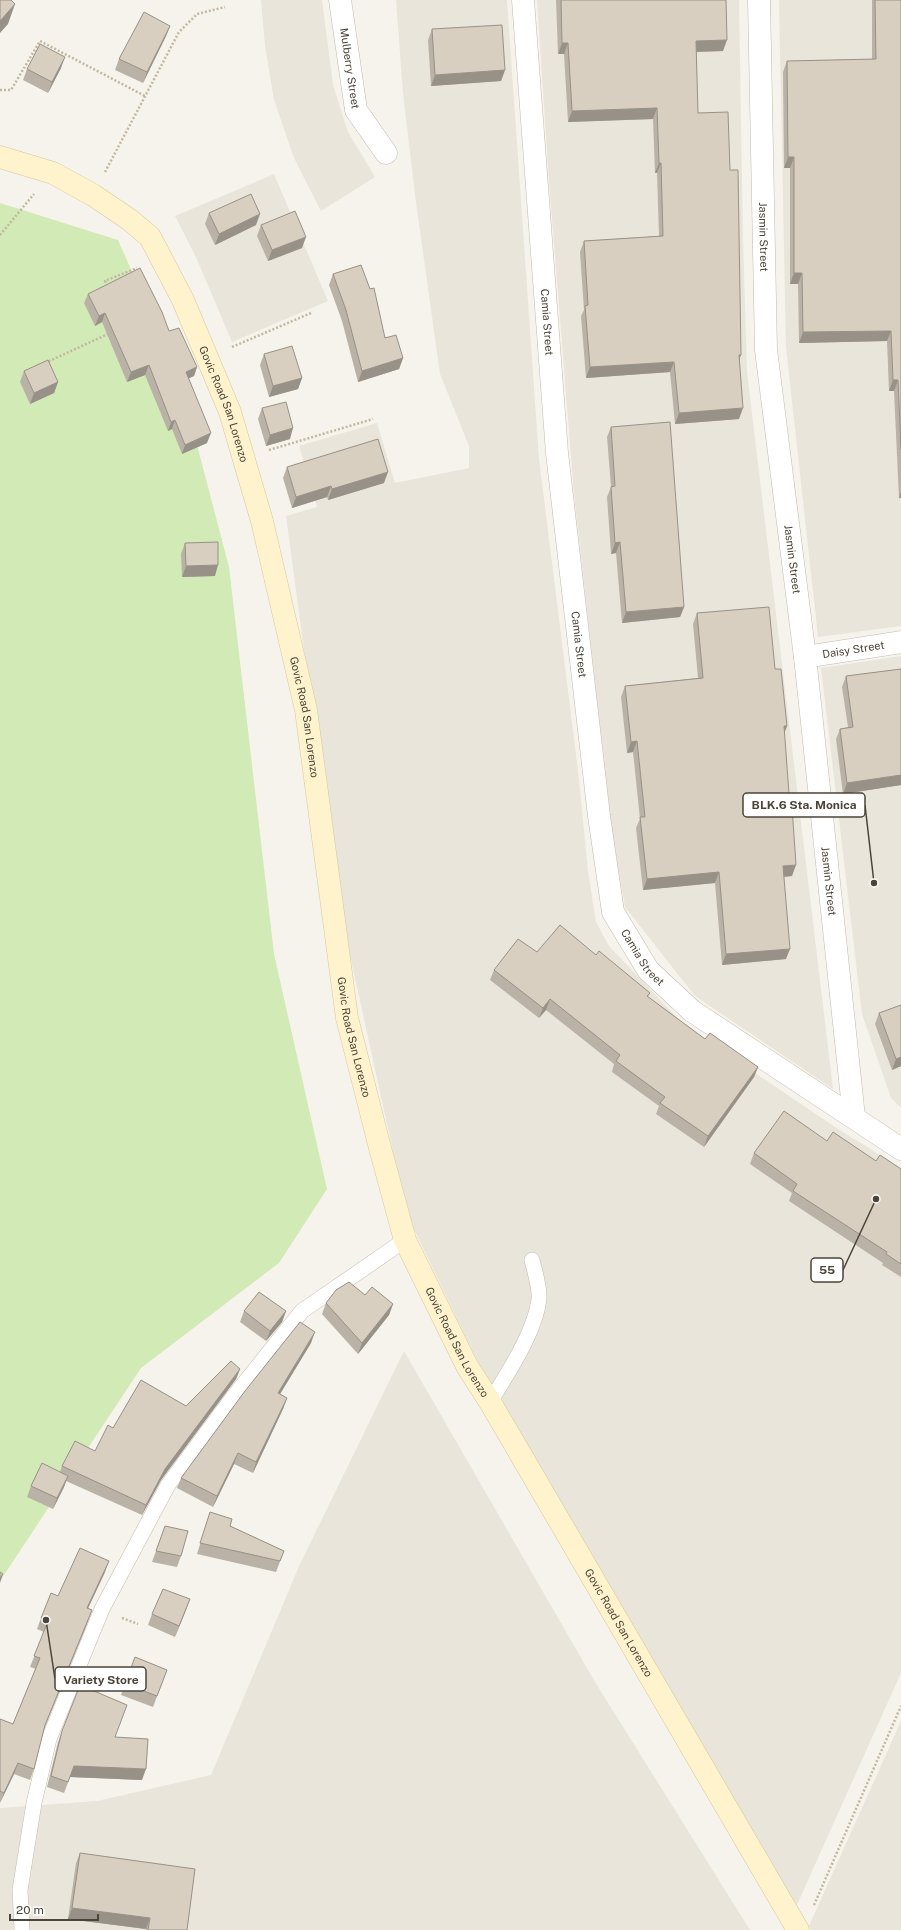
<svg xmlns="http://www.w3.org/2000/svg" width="901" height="1930" viewBox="0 0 901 1930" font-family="'Public Sans',sans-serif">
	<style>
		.residential { fill: #eae5da }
		.green { fill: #d2eab5 }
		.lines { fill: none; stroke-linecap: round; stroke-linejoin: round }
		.service-casing { stroke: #c2bbae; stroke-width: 16 }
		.minor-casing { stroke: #c2bbae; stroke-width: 23 }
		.secondary-casing { stroke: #d6c79b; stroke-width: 23 }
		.path { stroke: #c4b79f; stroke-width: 2.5; stroke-dasharray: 2 2; stroke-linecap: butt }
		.service { stroke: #fff; stroke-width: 15 }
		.minor { stroke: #fff; stroke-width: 22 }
		.secondary { stroke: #fff3cd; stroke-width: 22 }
		.wall { fill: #bab2a6 }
		.shaded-wall { fill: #979187 }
		.building { fill: #d8cfc1; stroke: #979187 }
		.labels { text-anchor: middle; stroke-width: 3; stroke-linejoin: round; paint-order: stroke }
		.street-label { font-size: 11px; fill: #4b4439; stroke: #fff }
		.leader { fill: none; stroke: #4b4439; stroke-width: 1.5 }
		.callout-dot { fill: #4b4439; stroke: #fff; stroke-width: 1.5 }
		.callout { fill: #fff; stroke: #4b4439; stroke-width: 1.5 }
		.callout-label { font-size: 12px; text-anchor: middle; font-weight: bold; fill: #4b4439 }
	</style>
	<rect width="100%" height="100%" fill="#f6f3ec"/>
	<g class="residential">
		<polygon points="261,0 322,0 333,85 348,132 375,177 321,211 294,158 274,100 265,46"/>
		<polygon points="396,0 507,0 539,459 578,770 588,871 596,922 609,946 683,1024 835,1127 901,1168 901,1673 796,1907 493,1393 407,1215 337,896 286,516 317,507 299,446 377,423 395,483 469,468 469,446 440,374 415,195 403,93"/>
		<polygon points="537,0 739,0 743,240 747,372 833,1089 695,996 625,907 611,826 574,494 549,181"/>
		<polygon points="779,0 901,0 901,626 818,637 786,347"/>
		<polygon points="274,174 328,301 232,342 196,257 175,216"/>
		<polygon points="901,656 901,1108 891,1098 862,1014 821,668"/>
		<polygon points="404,1351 595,1682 750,1930 0,1930 0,1808 97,1801 211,1775 300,1564"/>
		<polygon points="901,1721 901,1930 811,1930 809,1926"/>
	</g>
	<polygon class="green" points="0,203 118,240 180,380 229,567 274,954 327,1189 279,1263 141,1368 0,1581"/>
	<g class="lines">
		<defs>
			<g id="service">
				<path d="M490,1402C507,1374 535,1333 539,1299C540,1288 535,1272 532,1260"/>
				<polyline points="22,1930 20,1890 34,1803 49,1739 102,1609 168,1485 234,1396 302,1311 405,1240"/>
			</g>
			<g id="minor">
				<path id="s1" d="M340,0L356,110L386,153"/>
				<path id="s2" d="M523,0L557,453L599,816L613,912L648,970L692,1011L901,1149"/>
				<path id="s3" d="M759,0L766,350L805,657L854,1117"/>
				<path id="s4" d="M805,657L901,642"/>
			</g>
			<g id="secondary">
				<path id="s5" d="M0,157L53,173L93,195L130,220L150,237L183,300L230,412L262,521L306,710L347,1018L380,1148L405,1240L467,1366L490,1402L798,1930"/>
			</g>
		</defs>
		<use href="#service" class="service-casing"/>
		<use href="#minor" class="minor-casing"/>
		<use href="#secondary" class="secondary-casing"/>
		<g class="path">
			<polyline points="0,90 11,90 40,41 145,96"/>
			<polyline points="105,172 179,32 197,14 225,7"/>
			<polyline points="0,235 34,194"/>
			<polyline points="108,286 105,281 137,268"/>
			<polyline points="232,347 311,313"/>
			<polyline points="45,363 110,333"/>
			<polyline points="269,450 373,419"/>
			<polyline points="122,1618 138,1624"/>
			<polyline points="814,1905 901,1706"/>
		</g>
		<use href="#service" class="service"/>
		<use href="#minor" class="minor"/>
		<use href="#secondary" class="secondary"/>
	</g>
	<g class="wall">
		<polygon points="556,0 726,0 723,51 696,52 698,113 730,170 739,361 739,419 675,424 670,372 586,378 581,316 584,310 580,252 584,241 659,236 657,173 655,173 653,119 568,122 564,54 558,54"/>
		<polygon points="872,0 901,0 901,498 899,498 894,391 889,391 887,341 799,343 798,284 790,284 790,168 784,168 783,72 787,61 872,59"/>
		<polygon points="170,26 166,36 143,83 115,70 119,59"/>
		<polygon points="432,29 505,70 501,81 431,86 428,40"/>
		<polygon points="61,68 48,93 23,80 27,69"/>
		<polygon points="209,213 256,225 215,245 205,224"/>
		<polygon points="261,225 302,248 268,261 257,236"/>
		<polygon points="333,274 403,358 399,369 358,382 342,321 329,285"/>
		<polygon points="88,294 169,331 197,367 194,376 189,378 207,443 182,454 172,429 168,431 145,375 127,382 102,322 95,326 84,303"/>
		<polygon points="264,354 302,378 298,389 269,397 260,365"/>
		<polygon points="24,371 58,382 54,393 30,404 20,382"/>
		<polygon points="262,408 290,439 266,446 258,419"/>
		<polygon points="611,427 684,607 680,617 622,623 616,553 611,554 607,497 611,487 607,437"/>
		<polygon points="287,467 384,483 328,500 327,497 292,508 283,478"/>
		<polygon points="185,543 215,576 182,577 181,554"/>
		<polygon points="697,613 775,669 787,726 784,734 792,876 784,877 786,959 722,965 715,883 643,890 636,828 640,819 633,752 627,753 621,697 625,686 698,678 693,624"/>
		<polygon points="901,669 901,785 843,794 836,739 840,729 848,727 842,687 846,676"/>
		<polygon points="537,952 596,955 650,993 648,997 705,1039 758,1067 754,1077 704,1147 656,1114 659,1106 612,1072 614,1064 546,1010 539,1018 490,980 494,970"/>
		<polygon points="901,1005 901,1066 892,1070 875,1024 879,1013"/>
		<polygon points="827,1141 876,1161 901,1169 901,1277 882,1265 883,1263 789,1201 792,1193 750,1164 754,1153"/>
		<polygon points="365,1295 393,1304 389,1315 358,1354 322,1314 326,1303"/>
		<polygon points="244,1311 286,1311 282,1322 266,1341 240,1322"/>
		<polygon points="311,1343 280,1394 287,1398 283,1409 253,1473 234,1464 213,1507 177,1488 181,1478"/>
		<polygon points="240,1369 236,1379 161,1480 142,1515 66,1481 64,1487 53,1509 27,1497 31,1486 60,1472 62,1466 95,1451 113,1428 186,1406"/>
		<polygon points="210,1512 230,1526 284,1551 276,1572 197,1554"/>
		<polygon points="165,1526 181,1556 177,1567 152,1562"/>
		<polygon points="105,1572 88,1608 88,1621 44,1728 34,1769 30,1780 14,1774 0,1803 0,1719 13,1724 36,1669 30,1667 44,1632 37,1629 41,1618 58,1596"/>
		<polygon points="190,1599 175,1637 148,1625 152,1614"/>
		<polygon points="135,1657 167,1670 153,1707 121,1695"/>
		<polygon points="62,1731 115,1737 142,1780 70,1777 64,1793 47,1787 58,1742"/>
		<polygon points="80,1853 187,1930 146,1930 146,1929 68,1919 76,1863"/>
	</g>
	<g class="shaded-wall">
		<polygon points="15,4 8,24 0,33 0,21"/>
		<polygon points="170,26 166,36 143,83 147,72"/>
		<polygon points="727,40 723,51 692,52 696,41"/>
		<polygon points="562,43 568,43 564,54 558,54"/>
		<polygon points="65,57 61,68 48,93 52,82"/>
		<polygon points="505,70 501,81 431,86 435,75"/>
		<polygon points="657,108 653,119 568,122 572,111"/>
		<polygon points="788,157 794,157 790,168 784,168"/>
		<polygon points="659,163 661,163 657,173 655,173"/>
		<polygon points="260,214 256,225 215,245 219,234"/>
		<polygon points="306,237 302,248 268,261 272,250"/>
		<polygon points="794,273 802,273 798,284 790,284"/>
		<polygon points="105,313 102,322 95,326 99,316"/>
		<polygon points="891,331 887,341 799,343 803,332"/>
		<polygon points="739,355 741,355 737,366"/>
		<polygon points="403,358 399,369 358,382 362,371"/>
		<polygon points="674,362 670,372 586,378 590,367"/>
		<polygon points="149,365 145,375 127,382 131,372"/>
		<polygon points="197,367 194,376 183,381 186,372"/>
		<polygon points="302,378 298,389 269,397 273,386"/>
		<polygon points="893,380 898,380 894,391 889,391"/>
		<polygon points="58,382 54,393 30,404 34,393"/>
		<polygon points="743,408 739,419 675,424 679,413"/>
		<polygon points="175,420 172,429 168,431 171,422"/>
		<polygon points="293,428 290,439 266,446 270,435"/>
		<polygon points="211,433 207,443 182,454 185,445"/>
		<polygon points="388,472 384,483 328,500 332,489"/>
		<polygon points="331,486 327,497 292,508 296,497"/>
		<polygon points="901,492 901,498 899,498"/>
		<polygon points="620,542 616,553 611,554 615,543"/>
		<polygon points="218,565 215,576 182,577 186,566"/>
		<polygon points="684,607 680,617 622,623 626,612"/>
		<polygon points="784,726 787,726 783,737"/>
		<polygon points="637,741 633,752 627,753 631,742"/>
		<polygon points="901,775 901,785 843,794 847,783"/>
		<polygon points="796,865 792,876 779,877 783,866"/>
		<polygon points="719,872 715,883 643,890 647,879"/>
		<polygon points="790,949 786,959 722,965 726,954"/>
		<polygon points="550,999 546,1010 539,1018 543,1008"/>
		<polygon points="901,1057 901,1066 892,1070 896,1059"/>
		<polygon points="758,1067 754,1077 704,1147 708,1136"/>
		<polygon points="393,1304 389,1315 358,1354 362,1343"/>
		<polygon points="286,1311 282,1322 266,1341 270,1331"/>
		<polygon points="315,1332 311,1343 274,1404 278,1393"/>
		<polygon points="240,1369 236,1379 161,1480 142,1515 146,1505 165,1469"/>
		<polygon points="287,1398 283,1409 253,1473 256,1462"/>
		<polygon points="238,1453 234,1464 213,1507 217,1496"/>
		<polygon points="68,1476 64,1487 53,1509 57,1498"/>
		<polygon points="109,1561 105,1572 83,1619 87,1608"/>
		<polygon points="3,1574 0,1583 0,1578"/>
		<polygon points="190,1599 186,1610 175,1637 179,1626"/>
		<polygon points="92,1610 88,1621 41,1736 45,1725"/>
		<polygon points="18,1763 14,1774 0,1803 4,1793"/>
		<polygon points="74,1766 146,1769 142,1780 70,1777 64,1793"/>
		<polygon points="72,1908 150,1918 146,1929 68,1919"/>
	</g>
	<g class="building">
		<polygon points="0,0 11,0 15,4 0,21"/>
		<polygon points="561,0 726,0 727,40 696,41 698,113 728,112 730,170 738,170 741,355 739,355 743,408 679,413 674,362 590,367 585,306 588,305 584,241 663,236 661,163 659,163 657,108 572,111 568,43 562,43"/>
		<polygon points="875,0 901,0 901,449 898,380 893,380 891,331 803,332 802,273 794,273 794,157 788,157 787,61 876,59"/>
		<polygon points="144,12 170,26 147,72 119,59"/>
		<polygon points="502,25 505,70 435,75 432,29"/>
		<polygon points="40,44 65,57 52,82 27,69"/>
		<polygon points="251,194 260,214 219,234 209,213"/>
		<polygon points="295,211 306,237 272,250 261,225"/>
		<polygon points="361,265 370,289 374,288 385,338 396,335 403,358 362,371 346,310 333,274"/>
		<polygon points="140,268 162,312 169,331 179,328 197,367 186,372 211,433 185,445 175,420 171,422 149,365 131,372 105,313 99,316 88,294"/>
		<polygon points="292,346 302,378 273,386 264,354"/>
		<polygon points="48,360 58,382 34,393 24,371"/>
		<polygon points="286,402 293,428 270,435 262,408"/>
		<polygon points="670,422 684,607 626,612 620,542 615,543 611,487 615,486 611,427"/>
		<polygon points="378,439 388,472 332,489 331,486 296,497 287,467"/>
		<polygon points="218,542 218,565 186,566 185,543"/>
		<polygon points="769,607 775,669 781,669 787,726 784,726 790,807 792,807 796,865 783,866 790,949 726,954 719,872 647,879 640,817 645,817 637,741 631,742 625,686 703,678 697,613"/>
		<polygon points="901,669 901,775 847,783 840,729 853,727 846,676"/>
		<polygon points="560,925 596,955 599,951 650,993 647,996 705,1039 710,1033 758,1067 708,1136 660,1103 665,1097 616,1061 620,1055 550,999 543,1008 494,970 518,939 537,952"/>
		<polygon points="901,1005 901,1057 896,1059 879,1013"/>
		<polygon points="784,1111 827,1141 833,1132 876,1161 880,1155 901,1169 901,1264 886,1254 887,1252 793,1191 797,1184 754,1153"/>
		<polygon points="349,1282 365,1295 372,1287 393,1304 362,1343 326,1303 336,1290"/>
		<polygon points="259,1292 286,1311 270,1331 244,1311"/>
		<polygon points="300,1322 315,1332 278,1393 287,1398 256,1462 238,1453 217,1496 181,1478 245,1391"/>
		<polygon points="231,1361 240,1369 165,1469 146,1505 62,1466 75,1441 95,1451 108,1425 113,1428 141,1380 186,1406"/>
		<polygon points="42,1463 68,1476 57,1498 31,1486"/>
		<polygon points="210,1512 232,1519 230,1526 284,1551 280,1561 200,1543"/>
		<polygon points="165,1526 188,1531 181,1556 156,1551"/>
		<polygon points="80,1548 109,1561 87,1608 92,1610 45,1725 34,1769 18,1763 4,1793 0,1791 0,1719 13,1724 40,1658 34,1656 48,1621 41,1618 51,1593 58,1596"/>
		<polygon points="0,1572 3,1574 0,1578"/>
		<polygon points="163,1589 190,1599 179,1626 152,1614"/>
		<polygon points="135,1657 167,1670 157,1696 125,1684"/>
		<polygon points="80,1685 127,1705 115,1737 148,1739 146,1769 74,1766 68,1782 51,1776 62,1731"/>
		<polygon points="80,1853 195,1869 187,1930 148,1930 150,1918 72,1908"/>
	</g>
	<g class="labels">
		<g class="street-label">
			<text dy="4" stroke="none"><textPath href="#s1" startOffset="69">Mulberry Street</textPath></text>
			<text dy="4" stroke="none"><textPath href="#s3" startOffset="237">Jasmin Street</textPath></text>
			<text dy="4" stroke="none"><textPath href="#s2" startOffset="323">Camia Street</textPath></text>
			<text dy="4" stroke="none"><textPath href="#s5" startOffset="355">Govic Road San Lorenzo</textPath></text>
			<text dy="4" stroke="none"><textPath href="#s3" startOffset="561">Jasmin Street</textPath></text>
			<text dy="4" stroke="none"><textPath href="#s2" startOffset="647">Camia Street</textPath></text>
			<text dy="4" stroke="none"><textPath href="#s4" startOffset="49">Daisy Street</textPath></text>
			<text dy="4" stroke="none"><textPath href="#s5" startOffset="679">Govic Road San Lorenzo</textPath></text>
			<text dy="4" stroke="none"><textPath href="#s3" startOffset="885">Jasmin Street</textPath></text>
			<text dy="4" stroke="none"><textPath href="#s2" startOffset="971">Camia Street</textPath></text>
			<text dy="4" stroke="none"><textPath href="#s5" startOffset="1003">Govic Road San Lorenzo</textPath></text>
			<text dy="4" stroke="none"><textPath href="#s5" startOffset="1327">Govic Road San Lorenzo</textPath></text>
			<text dy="4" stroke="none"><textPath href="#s5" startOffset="1651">Govic Road San Lorenzo</textPath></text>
		</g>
	</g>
	<path class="leader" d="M874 883L865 805M876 1199L843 1270M46 1620L55 1679"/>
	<g class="callout-dot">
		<circle cx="874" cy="883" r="4"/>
		<circle cx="876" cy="1199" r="4"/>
		<circle cx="46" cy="1620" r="4"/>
	</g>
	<g class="callout">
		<rect x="743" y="793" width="122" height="24" rx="4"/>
		<rect x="811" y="1258" width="32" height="24" rx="4"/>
		<rect x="55" y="1667" width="91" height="24" rx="4"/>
	</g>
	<g class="callout-label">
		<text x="804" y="809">BLK.6 Sta. Monica</text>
		<text x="827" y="1274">55</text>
		<text x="101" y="1684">Variety Store</text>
	</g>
	<path d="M10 1914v6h88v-6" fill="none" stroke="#4b4439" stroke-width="2"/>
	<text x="16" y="1914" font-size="12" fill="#4b4439" stroke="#ffffff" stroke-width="3" paint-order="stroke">20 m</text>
</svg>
